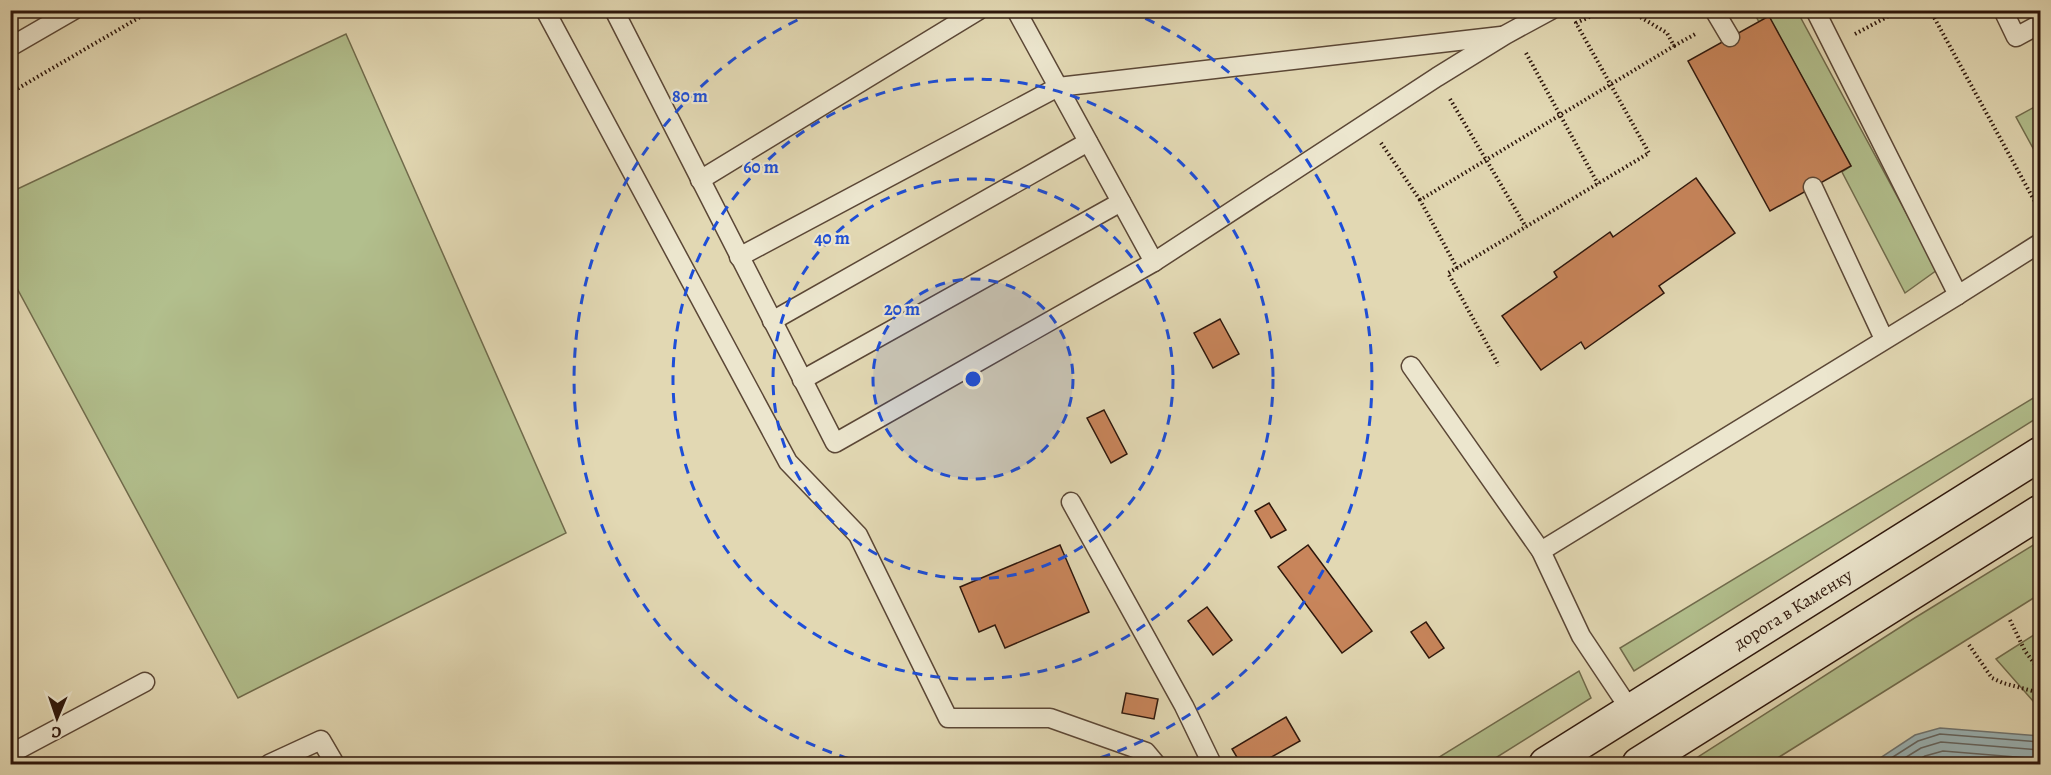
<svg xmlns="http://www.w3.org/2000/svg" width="2051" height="775" viewBox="0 0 2051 775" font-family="Alegreya,serif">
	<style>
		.green { fill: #b2bf8d; stroke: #706b4c; stroke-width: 1.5 }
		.water { fill: #9bb6b9; stroke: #6f7674; stroke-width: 1.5 }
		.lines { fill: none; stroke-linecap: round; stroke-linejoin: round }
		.shore { stroke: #646662; stroke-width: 1.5 }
		.building { fill: #c8855b; stroke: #2e170c; stroke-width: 1.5 }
		.service-casing { stroke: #5b4736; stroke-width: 21 }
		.secondary-casing { stroke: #2e170c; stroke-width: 36 }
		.path { stroke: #2e170c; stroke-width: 4; stroke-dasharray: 1.5 3; stroke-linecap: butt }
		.service { stroke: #ece6ce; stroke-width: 18 }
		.secondary { stroke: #ece6ce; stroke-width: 33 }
		.ring { fill: none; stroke: #1d4ed8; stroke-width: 3; stroke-dasharray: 10 8 }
		.labels { text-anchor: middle; stroke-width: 4.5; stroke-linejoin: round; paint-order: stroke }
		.street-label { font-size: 18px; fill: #2e170c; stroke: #ece6ce }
		.centre { fill: #1d4ed8; stroke: #ece6ce; stroke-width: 3 }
		.ring-label { font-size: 18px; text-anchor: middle; font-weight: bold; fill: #1d4ed8; stroke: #ece6ce; stroke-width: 4.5; stroke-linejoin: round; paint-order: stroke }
	</style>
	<rect width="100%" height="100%" fill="#e2d8b3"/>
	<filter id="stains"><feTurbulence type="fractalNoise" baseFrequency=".00333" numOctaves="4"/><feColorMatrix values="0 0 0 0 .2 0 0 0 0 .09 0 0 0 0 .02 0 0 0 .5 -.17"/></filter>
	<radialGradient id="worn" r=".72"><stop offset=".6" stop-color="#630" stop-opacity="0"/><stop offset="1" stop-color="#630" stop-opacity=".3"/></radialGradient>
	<g class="green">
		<polygon points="1753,11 1797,11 1937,270 1905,293 1842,172 1851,166 1769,17 1759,22"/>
		<polygon points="346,34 566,533 238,698 11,277 11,192"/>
		<polygon points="2040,104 2040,161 2016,117"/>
		<polygon points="2040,394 2040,416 1634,671 1620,648"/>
		<polygon points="2040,541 2040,594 1768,764 1687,764 1913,619"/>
		<polygon points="2040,631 2040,709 1996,659"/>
		<polygon points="1579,671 1591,698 1486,764 1428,764"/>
	</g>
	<polygon class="water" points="1940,728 2040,736 2040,764 1871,764 1915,735"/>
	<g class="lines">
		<g class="shore">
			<polyline points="1882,764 1918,741 1940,734 2040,742"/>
			<polyline points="1895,764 1921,748 1941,742 2040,750"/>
			<polyline points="1912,764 1925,756 1943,751 2040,759"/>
		</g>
	</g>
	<g class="building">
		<polygon points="1769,16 1851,166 1770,211 1688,61"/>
		<polygon points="1696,178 1735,233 1659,286 1664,293 1585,349 1581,342 1541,370 1502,316 1557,277 1554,272 1610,232 1613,237"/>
		<polygon points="1220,319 1239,354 1213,368 1194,333"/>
		<polygon points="1104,410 1127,454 1111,463 1087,418"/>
		<polygon points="1269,503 1286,530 1271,538 1255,511"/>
		<polygon points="1060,545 1089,612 1005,648 995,625 979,632 960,587"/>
		<polygon points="1308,545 1372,631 1342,653 1278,567"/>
		<polygon points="1207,607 1232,640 1213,655 1188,621"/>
		<polygon points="1426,622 1444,648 1429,658 1411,632"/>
		<polygon points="1126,693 1158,699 1154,719 1122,713"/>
		<polygon points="1286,717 1300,741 1259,764 1241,764 1232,749"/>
	</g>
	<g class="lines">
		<defs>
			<g id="service">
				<polyline points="545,10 788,462 858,535 948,718 1050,718 1146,752 1156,764"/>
				<polyline points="614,10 835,443 1154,262 1437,77 1505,35 1551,10"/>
				<polyline points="1016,10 1154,262"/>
				<polyline points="1714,10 1730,37"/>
				<polyline points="1815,10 1958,295 2040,243"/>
				<polyline points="2003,10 2016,37 2040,24"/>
				<polyline points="10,47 74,10"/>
				<polyline points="700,180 979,10"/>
				<polyline points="1813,187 1884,339"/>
				<polyline points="739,257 1058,87 1501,36"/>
				<polyline points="772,321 1088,142"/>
				<polyline points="1411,366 1541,551 1581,636 1631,711"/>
				<polyline points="802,380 1121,202"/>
				<polyline points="1071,502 1184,706 1212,764"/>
				<polyline points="1541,551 1958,295"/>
				<polyline points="10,754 145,682"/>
				<polyline points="269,764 321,740 335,764"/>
			</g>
			<g id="secondary">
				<polyline points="1546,764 2040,454"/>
				<polyline points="1639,764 2040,512"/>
			</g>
		</defs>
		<use href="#service" class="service-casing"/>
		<use href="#secondary" class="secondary-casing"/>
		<g class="path">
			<polyline points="1930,10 2040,211"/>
			<polyline points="1855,34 1900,10"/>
			<polyline points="1674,46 1697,33"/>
			<polyline points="1526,53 1598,184"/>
			<polyline points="10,93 152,10"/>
			<polyline points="1450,99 1526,227"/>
			<polyline points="1381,143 1420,200"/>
			<polyline points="1457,268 1420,200 1674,46 1667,33 1637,15 1598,13 1576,23 1649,153 1457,268 1448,273 1499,366"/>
			<polyline points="2010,620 2025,651 2040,671"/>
			<polyline points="1969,645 1992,678 2003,683 2040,693"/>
		</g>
		<use href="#service" class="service"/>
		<use href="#secondary" class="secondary"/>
	</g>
	<circle cx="973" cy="379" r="100" fill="#1d4ed8" fill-opacity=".12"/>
	<g class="ring">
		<circle cx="973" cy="379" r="100"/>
		<circle cx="973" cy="379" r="200"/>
		<circle cx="973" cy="379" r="300"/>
		<path d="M866 764A400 400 0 0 1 817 11M1129 11A400 400 0 0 1 1080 764"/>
	</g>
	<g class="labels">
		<g class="street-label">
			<text transform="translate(1793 609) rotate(-32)" y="6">дорога в Каменку</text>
		</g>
	</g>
	<circle cx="973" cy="379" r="9" class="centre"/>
	<g class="ring-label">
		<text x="690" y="102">80 m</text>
		<text x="761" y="173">60 m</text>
		<text x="832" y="244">40 m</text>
		<text x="902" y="315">20 m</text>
	</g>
	<rect width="2051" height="775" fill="none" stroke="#e2d8b3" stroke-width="36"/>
	<rect x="12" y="12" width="2027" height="751" fill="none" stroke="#2e170c" stroke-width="3"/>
	<rect x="18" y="18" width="2015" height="739" fill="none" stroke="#2e170c" stroke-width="1.5"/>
	<g transform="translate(57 718) rotate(182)" stroke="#ece6ce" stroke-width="4.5" paint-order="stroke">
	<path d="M0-4.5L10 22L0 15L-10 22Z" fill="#2e170c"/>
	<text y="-9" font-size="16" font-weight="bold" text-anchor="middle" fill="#2e170c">С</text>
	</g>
	<rect width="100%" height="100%" filter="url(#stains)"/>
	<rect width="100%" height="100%" fill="url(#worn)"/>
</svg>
